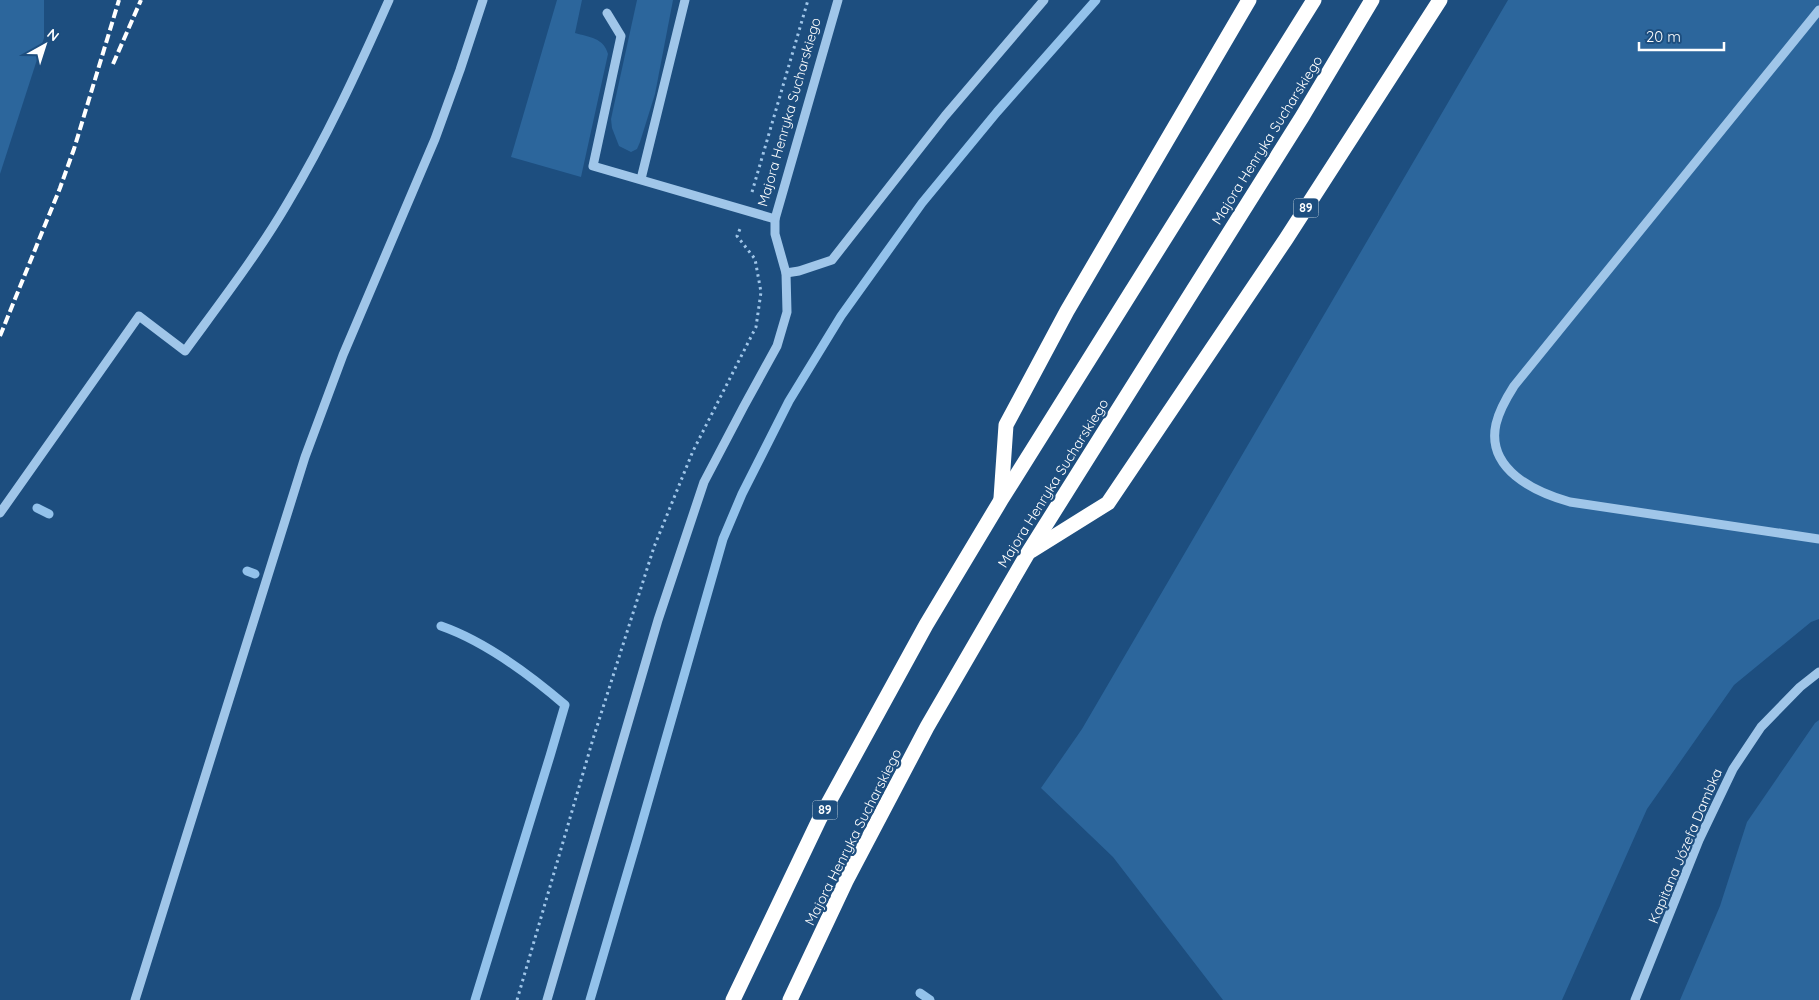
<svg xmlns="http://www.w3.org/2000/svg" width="1819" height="1000" viewBox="0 0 1819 1000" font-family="Quicksand,sans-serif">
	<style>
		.green { fill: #2c669c }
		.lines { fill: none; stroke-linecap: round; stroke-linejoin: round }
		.stream { stroke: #93c2eb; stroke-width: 9 }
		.path { stroke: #a0c6e9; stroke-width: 3; stroke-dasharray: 2.5 4; stroke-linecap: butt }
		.minor { stroke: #a0c6e9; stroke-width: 9 }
		.highway { stroke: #fff; stroke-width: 15 }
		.rail { stroke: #fff; stroke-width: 4; stroke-dasharray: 9 4; stroke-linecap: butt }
		.labels { text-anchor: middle; stroke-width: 4.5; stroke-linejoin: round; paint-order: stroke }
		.shield { fill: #1d4e7f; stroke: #bbcad9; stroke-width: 1 }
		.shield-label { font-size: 12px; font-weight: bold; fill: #fff }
		.street-label { font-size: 14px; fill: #fff; stroke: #1d4e7f }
	</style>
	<rect width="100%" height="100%" fill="#1d4e7f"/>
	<g class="green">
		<polygon points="0,0 44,0 44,38 0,174"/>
		<path d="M557,0H582L575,33C589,37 604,38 608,54L581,177L511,157Z"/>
		<polygon points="637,0 673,0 655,94 640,142 637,149 631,152 619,146 612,128 611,119"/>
		<polygon points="1508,0 1819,0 1819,619 1811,622 1734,685 1647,809 1562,1000 1223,1000 1113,857 1041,788 1082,729"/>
		<polygon points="1819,720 1819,1000 1680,1000 1720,906 1747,822 1815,723"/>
	</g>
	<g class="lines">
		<g class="stream">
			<polyline points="37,508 49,514"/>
			<polyline points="247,571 255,574"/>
			<path d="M441,626C484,641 530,675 565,705L550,756L475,1000"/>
			<polyline points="920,993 930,1000"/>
			<polyline points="590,1000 637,840 723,539 742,494 789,401 841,316 922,203 997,112 1096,0"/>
		</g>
		<g class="path">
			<polyline points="752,192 808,0"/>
			<polyline points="517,1000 593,739 654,547 693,451 756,327 761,292 755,259 737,236 740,229"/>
		</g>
		<g class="minor">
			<path d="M1819,10L1514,386C1507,397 1499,411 1496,424C1486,469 1534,492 1570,502L1819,539"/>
			<polyline points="607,13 621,36 593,166 775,219"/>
			<polyline points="641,179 685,0"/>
			<polyline points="786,273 799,271 832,260 945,116 1044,0"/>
			<path d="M0,513L139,316L185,351C220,303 257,255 287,204C326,139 358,70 389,0"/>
			<polyline points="135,1000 305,457 343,355 435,139 460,70 483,0"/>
			<polyline points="547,1000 658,620 704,482 744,406 777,346 787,312 786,273 775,234 775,219 838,0"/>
			<polyline points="1635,1000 1699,840 1733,769 1761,727 1800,687 1819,672"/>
		</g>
		<g class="highway">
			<polyline points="1001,498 1006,425 1067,311 1249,0"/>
			<polyline points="1031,551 1108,503 1286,239 1440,0"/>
			<polyline points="733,1000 819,820 926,625 1001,500 1314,0"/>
			<polyline points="790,1000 846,881 927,727 1028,553 1302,117 1372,0"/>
		</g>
		<g class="rail">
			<polyline points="113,64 141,0"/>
			<polyline points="0,336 60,188 74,149 119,0"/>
		</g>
	</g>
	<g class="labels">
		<g class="shield">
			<rect x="1293.5" y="198.5" width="25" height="19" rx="4"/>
			<rect x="812.5" y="800.5" width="25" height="19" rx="4"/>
		</g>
		<g class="shield-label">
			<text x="1306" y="212">89</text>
			<text x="825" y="814">89</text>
		</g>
		<g class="street-label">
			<text transform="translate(789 112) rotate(-74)" y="5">Majora Henryka Sucharskiego</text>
			<text transform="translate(1267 140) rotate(-58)" y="5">Majora Henryka Sucharskiego</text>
			<text transform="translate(1053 483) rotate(-58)" y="5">Majora Henryka Sucharskiego</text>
			<text transform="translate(853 837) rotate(-63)" y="5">Majora Henryka Sucharskiego</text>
			<text transform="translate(1685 846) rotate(-67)" y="5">Kapitana Józefa Dambka</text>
		</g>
	</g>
	<g transform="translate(45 45) rotate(39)" stroke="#1d4e7f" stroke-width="4" paint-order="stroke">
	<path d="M0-4L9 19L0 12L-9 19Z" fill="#ffffff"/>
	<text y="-8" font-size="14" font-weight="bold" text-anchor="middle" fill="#ffffff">N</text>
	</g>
	<path d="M1639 42v8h85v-8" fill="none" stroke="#ffffff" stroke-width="2.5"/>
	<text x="1646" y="42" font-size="15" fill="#ffffff" stroke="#1d4e7f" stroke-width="4" paint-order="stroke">20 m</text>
</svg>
